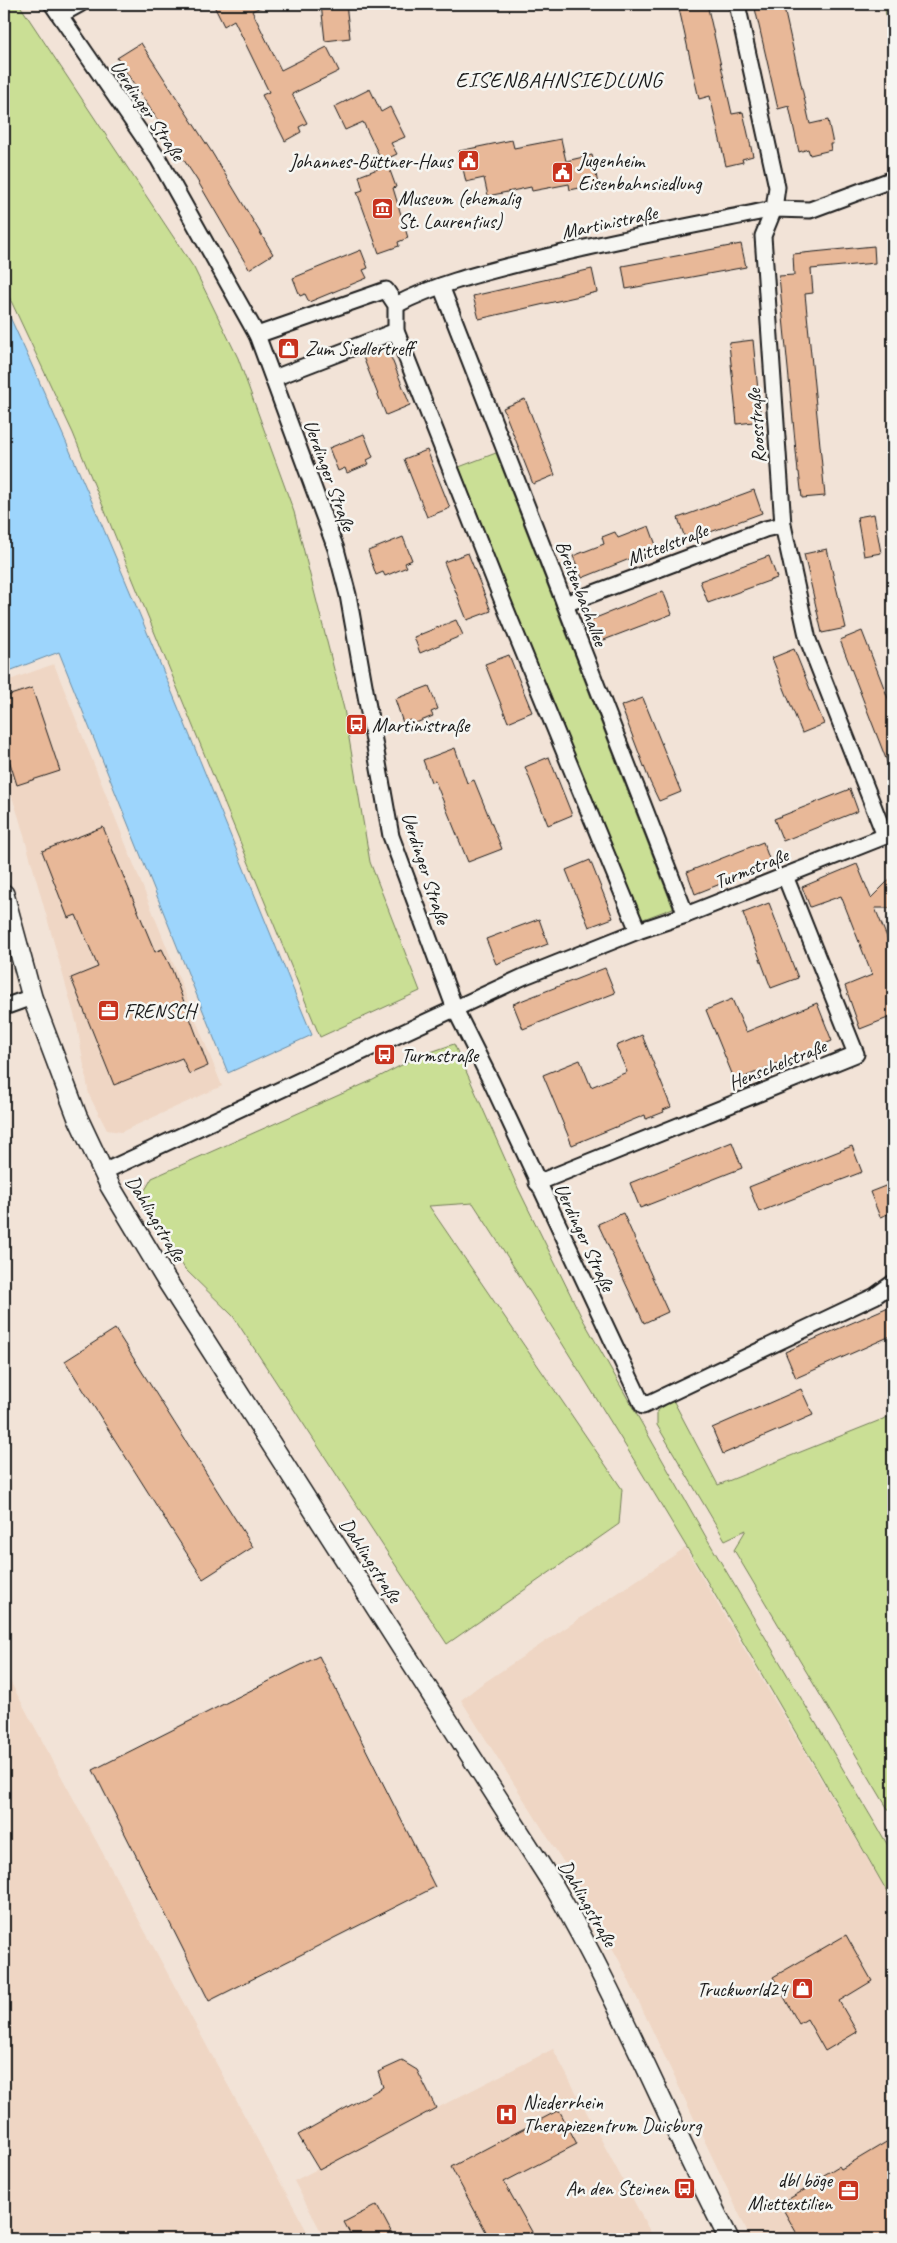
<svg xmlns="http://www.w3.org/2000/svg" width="897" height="2243" viewBox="0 0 897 2243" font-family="Caveat,sans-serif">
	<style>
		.built { fill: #efd6c4 }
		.green { fill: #cadf95; stroke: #737e58 }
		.water { fill: #9dd5fc; stroke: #698ba2 }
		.building { fill: #e8b898; stroke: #1c1c1c }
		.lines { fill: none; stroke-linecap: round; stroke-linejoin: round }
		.minor-casing { stroke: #1c1c1c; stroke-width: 19 }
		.tertiary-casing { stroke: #1c1c1c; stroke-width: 22 }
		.minor { stroke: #f6f6f2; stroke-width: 15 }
		.tertiary { stroke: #f6f6f2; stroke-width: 19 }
		.labels { text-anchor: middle; stroke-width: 5; stroke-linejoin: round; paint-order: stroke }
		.street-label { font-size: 20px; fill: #1c1c1c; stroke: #f6f6f2 }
		.poi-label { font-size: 20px; fill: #1c1c1c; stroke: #f6f6f2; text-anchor: start }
		.quarter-label { font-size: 22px; letter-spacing: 1px; fill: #1c1c1c; stroke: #f6f6f2 }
	</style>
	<rect width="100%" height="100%" fill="#f2e3d7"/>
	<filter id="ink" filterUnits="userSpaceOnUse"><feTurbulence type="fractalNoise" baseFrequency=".02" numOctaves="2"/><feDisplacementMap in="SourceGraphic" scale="10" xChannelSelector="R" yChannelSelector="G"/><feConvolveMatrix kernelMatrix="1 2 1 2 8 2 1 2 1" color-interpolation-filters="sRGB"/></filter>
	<g filter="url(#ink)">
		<g class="built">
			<polygon points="54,664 222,1086 121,1132 107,1130 89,1095 77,1025 19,818 4,772 4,682"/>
			<polygon points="685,1548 893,1902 893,2239 751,2239 620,1962 571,1874 461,1700 479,1686"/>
			<polygon points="4,1670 311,2239 4,2239"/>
			<polygon points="553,2049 654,2239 325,2239 294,2181"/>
		</g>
		<g class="green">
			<polygon points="4,4 19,4 194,268 238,358 294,512 344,709 370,862 420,991 320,1037 73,433 4,286"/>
			<polygon points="884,4 893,4 893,54"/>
			<polygon points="496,453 673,908 638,921 459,467"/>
			<path d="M454,1044L518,1188L581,1316L706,1537L893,1854V1902C759,1666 621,1432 473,1203L429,1206L622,1489L619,1524L447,1644L233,1316L185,1269L141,1197L152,1178L373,1080L419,1056Z"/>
			<polygon points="673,1400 718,1485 893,1415 893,1811 888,1809 734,1550 746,1530 725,1540 657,1425 657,1411"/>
		</g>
		<path class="water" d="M4,304C115,544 211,790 312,1035L228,1073L59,652L4,673Z"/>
		<g class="building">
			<polygon points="213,4 267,4 252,11 281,70 327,47 339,71 292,94 307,123 299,127 301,132 285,141 262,95 269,92 234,20 224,26"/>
			<polygon points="321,4 346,4 350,38 325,41"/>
			<polygon points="678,4 707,4 732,114 743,112 753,156 742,159 743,162 726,166 710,96 699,99"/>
			<polygon points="754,4 783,4 810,124 828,120 833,144 830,144 831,150 810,155 808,149 799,152 789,106 778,109"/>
			<polygon points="141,43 211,151 273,254 249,269 197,180 117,58"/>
			<polygon points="370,89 381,112 390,107 405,137 391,143 397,154 382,161 363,122 345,130 334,107"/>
			<polygon points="561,139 566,161 592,155 598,184 570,190 569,184 532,191 531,187 488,196 484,178 466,182 459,151 512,140 514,148"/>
			<polygon points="388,165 396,187 393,188 408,238 398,242 399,246 379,253 357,192 363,190 359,176"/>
			<polygon points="741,244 746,267 626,289 622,266"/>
			<polygon points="874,246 875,263 811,269 813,293 805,294 825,496 802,498 799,472 798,472 779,276 794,275 793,254"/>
			<polygon points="361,250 368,268 363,270 367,278 309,302 305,294 300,296 293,278"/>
			<polygon points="592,269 597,292 479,319 473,296"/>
			<polygon points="753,340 761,421 737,424 729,343"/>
			<polygon points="387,347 410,405 386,415 363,357"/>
			<polygon points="525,399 555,475 533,484 503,408"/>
			<polygon points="364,434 373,457 367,460 369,464 347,473 345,468 338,471 329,448"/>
			<polygon points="427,450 450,508 427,517 404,459"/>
			<polygon points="754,490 762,513 686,541 678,518"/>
			<polygon points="874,514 881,553 864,556 857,517"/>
			<polygon points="649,526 657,548 582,578 573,556 604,544 602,537 615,532 618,538"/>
			<polygon points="403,537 412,560 405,563 407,567 385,576 383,572 376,575 368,551"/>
			<polygon points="827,549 846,628 822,633 804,554"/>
			<polygon points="468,553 491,611 467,620 444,562"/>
			<polygon points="769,556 777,578 708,603 700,581"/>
			<polygon points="663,591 672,614 596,643 588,621"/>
			<polygon points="456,620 463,635 420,653 414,637"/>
			<polygon points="862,631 893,711 893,777 840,640"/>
			<polygon points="794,649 824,724 802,733 772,658"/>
			<polygon points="509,655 532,712 508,722 485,664"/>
			<polygon points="429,686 438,709 431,712 433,716 411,725 410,720 403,723 395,699"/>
			<polygon points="32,688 60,771 17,785 4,744 4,697"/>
			<polygon points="643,698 681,792 659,801 650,782 621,706"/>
			<polygon points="455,748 467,783 474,780 502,849 468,862 435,781 431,782 423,760"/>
			<polygon points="549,757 572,815 548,825 525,767"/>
			<polygon points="850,789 858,811 783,841 774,819"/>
			<polygon points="103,827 155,952 162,949 172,970 208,1066 189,1074 182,1058 114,1085 71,978 98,967 76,915 68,918 42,851"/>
			<polygon points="763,842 771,864 695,894 687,872"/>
			<polygon points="590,860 613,918 589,927 566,870"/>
			<polygon points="857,864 871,898 893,876 893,908 875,908 893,952 893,1016 860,1029 845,986 872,975 841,896 810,907 802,887"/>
			<polygon points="769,903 798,978 771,988 743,913"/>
			<polygon points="539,919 548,944 496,964 486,939"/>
			<polygon points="605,968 615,993 523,1029 513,1004"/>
			<polygon points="732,999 746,1032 817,1003 832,1041 735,1081 706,1010"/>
			<polygon points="642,1035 671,1107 663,1110 664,1112 646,1119 645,1115 572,1145 543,1075 580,1060 591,1087 627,1072 616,1046"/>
			<polygon points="732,1142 742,1168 640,1208 630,1183"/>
			<polygon points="852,1146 862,1172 759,1212 749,1187"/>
			<polygon points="893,1183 893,1212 880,1217 870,1192"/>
			<polygon points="623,1213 668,1312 644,1323 598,1224"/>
			<polygon points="893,1305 893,1335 796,1378 785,1352"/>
			<polygon points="115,1329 253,1547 203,1579 65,1361"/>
			<polygon points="801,1389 813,1415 723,1454 712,1428"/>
			<polygon points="319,1656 435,1887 209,2001 93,1770"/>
			<polygon points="846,1935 872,1981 839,2001 857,2032 825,2051 807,2019 799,2024 773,1977"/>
			<polygon points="402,2061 417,2070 436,2108 319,2170 298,2135 383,2087 378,2072"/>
			<polygon points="559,2110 577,2144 504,2182 536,2239 490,2239 451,2167"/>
			<polygon points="893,2138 893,2239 800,2239 780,2204 825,2178 824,2175 839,2166 841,2169"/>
			<polygon points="377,2205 395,2239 353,2239 344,2222"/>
		</g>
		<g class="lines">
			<defs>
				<g id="minor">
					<polyline points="52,4 159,160 257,335 336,549 348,595 391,836 455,1009 491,1081 643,1406 875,1296 893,1283"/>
					<polyline points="737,4 777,187 774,209 763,236 783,525 808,640 885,836"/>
					<polyline points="60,15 80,4"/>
					<polyline points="441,286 686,915"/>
					<path d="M396,305C436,284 482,273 525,262C608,241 691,226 774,209L810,210L891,180"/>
					<polyline points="257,335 386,290 396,305 396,331 507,612 638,931"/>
					<polyline points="274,378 396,331"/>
					<polyline points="565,604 765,529 783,525"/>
					<polyline points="4,1007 32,997"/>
					<polyline points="103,1172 525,976 638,931 686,915 893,833"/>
					<polyline points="537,1183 856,1054 785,876"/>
				</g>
				<path id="tertiary" d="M4,894L32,997L77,1116L110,1186L165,1278L552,1883C619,1998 668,2121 729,2239"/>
			</defs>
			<use href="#minor" class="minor-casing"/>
			<use href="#tertiary" class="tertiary-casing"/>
			<use href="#minor" class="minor"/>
			<use href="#tertiary" class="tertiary"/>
		</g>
	</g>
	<defs>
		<symbol id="civic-square" viewBox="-11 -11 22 22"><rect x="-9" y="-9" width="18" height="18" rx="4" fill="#c8321e" stroke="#f6f6f2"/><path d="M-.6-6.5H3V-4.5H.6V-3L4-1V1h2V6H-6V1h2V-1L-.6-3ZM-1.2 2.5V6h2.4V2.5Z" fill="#fff"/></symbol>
		<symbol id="museum-square" viewBox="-11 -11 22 22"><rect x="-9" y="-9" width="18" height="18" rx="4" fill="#c8321e" stroke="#f6f6f2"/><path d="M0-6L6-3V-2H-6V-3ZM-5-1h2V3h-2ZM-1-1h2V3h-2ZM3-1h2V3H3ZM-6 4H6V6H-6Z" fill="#fff"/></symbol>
		<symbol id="shop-square" viewBox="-11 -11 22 22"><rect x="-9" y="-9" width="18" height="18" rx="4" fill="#c8321e" stroke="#f6f6f2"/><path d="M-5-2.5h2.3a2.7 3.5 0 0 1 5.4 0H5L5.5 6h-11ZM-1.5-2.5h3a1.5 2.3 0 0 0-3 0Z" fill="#fff"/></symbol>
		<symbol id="bus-square" viewBox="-11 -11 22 22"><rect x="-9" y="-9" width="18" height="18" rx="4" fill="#c8321e" stroke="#f6f6f2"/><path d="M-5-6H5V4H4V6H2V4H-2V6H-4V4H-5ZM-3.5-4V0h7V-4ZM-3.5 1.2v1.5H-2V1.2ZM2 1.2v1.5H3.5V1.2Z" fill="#fff"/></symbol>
		<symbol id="office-square" viewBox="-11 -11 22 22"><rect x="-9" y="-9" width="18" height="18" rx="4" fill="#c8321e" stroke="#f6f6f2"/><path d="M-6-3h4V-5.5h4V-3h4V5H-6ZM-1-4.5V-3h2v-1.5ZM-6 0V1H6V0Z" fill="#fff"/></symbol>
		<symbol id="hospital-square" viewBox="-11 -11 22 22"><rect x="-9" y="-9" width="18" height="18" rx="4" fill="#c8321e" stroke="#f6f6f2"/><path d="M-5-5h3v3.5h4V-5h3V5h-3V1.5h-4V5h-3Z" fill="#fff"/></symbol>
	</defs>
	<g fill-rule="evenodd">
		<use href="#civic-square" x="456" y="148" width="25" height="25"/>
		<use href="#civic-square" x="550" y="160" width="25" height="25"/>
		<use href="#museum-square" x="370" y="196" width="25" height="25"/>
		<use href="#shop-square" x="276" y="336" width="25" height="25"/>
		<use href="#bus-square" x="344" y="712" width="25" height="25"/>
		<use href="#office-square" x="96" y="998" width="25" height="25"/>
		<use href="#bus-square" x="372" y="1042" width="25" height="25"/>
		<use href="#shop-square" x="790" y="1976" width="25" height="25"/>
		<use href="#hospital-square" x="494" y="2102" width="25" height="25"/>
		<use href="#bus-square" x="672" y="2176" width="25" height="25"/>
		<use href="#office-square" x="836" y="2178" width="25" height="25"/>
	</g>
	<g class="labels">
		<g class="street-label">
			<text transform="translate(148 110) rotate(56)" y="7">Uerdinger Straße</text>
			<text transform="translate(609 222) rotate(-12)" y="7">Martinistraße</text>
			<text transform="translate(756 426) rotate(-94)" y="7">Roosstraße</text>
			<text transform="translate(330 475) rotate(70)" y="7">Uerdinger Straße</text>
			<text transform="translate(667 544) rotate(-21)" y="7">Mittelstraße</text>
			<text transform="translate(582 593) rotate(69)" y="7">Breitenbachallee</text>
			<text transform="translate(426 868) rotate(72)" y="7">Uerdinger Straße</text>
			<text transform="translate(751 868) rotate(-22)" y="7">Turmstraße</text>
			<text transform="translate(777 1064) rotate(-22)" y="7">Henschelstraße</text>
			<text transform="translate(156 1218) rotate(59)" y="7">Dahlingstraße</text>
			<text transform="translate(585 1237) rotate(65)" y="7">Uerdinger Straße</text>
			<text transform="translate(371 1560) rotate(57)" y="7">Dahlingstraße</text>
			<text transform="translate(588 1903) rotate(60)" y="7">Dahlingstraße</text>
		</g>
		<g class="poi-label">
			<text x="578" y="167">Jugenheim<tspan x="578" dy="23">Eisenbahnsiedlung</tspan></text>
			<text x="452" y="168" text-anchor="end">Johannes-Büttner-Haus</text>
			<text x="398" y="205">Museum (ehemalig<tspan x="398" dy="23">St. Laurentius)</tspan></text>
			<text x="305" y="355">Zum Siedlertreff</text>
			<text x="372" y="732">Martinistraße</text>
			<text x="124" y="1018">FRENSCH</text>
			<text x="401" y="1062">Turmstraße</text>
			<text x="787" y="1996" text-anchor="end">Truckworld24</text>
			<text x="523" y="2109">Niederrhein<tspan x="523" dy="23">Therapiezentrum Duisburg</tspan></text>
			<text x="832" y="2187" text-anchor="end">dbl böge<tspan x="832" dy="23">Miettextilien</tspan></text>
			<text x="669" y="2195" text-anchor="end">An den Steinen</text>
		</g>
		<g class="quarter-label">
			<text x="559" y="87">EISENBAHNSIEDLUNG</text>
		</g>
	</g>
	<rect width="897" height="2243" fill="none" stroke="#f6f6f2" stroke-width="20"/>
	<rect x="10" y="10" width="877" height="2223" fill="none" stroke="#1c1c1c" stroke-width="2" filter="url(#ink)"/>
</svg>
